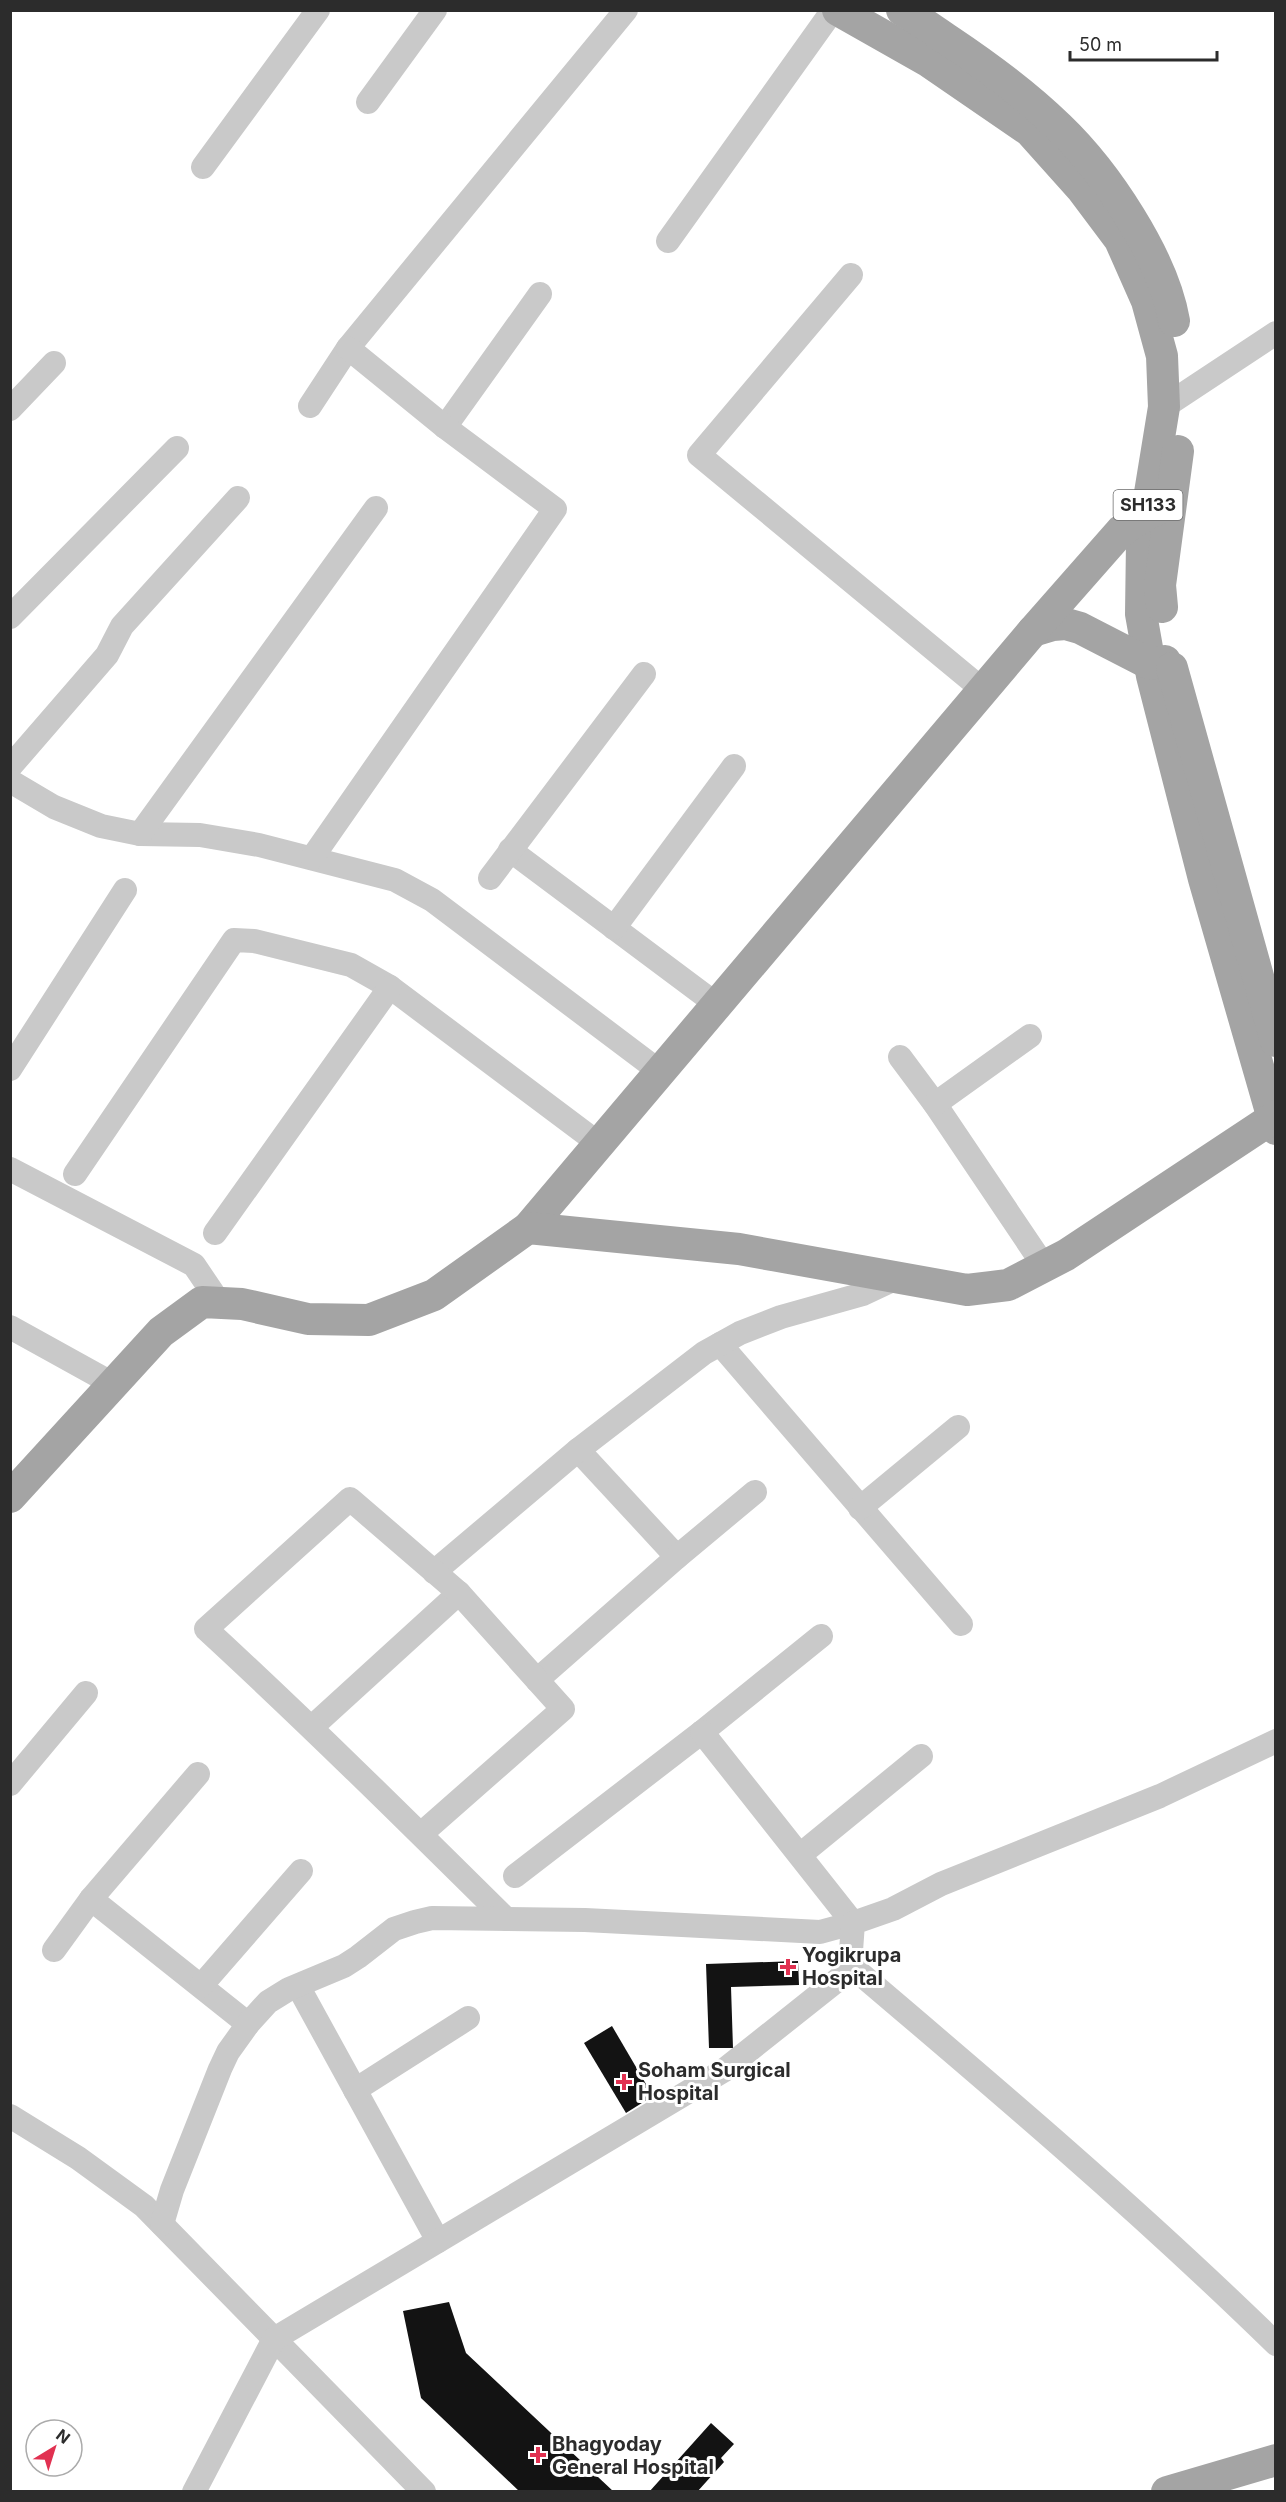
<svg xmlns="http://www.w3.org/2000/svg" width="1286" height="2502" viewBox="0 0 1286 2502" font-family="Inter,sans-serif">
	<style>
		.building { fill: #131313 }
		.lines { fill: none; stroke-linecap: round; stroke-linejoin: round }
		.minor { stroke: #c9c9c9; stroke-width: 24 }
		.major { stroke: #a4a4a4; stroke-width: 32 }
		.poi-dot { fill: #e13151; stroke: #fff; stroke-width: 2 }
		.labels { text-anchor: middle; stroke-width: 6; stroke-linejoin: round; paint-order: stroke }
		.shield { fill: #fff; stroke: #6b6b6b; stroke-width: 1.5 }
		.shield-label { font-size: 18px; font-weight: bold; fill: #2c2c2c }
		.poi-label { font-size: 20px; font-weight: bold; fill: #2c2c2c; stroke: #fff; text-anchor: start }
	</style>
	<rect width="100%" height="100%" fill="#fff"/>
	<g class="building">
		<polygon points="798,1961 799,1985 731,1987 733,2048 709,2048 706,1964"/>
		<polygon points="612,2026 653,2096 626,2113 584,2043"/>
		<polygon points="449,2302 466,2353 614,2492 520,2492 421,2398 403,2311"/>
		<polygon points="711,2423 734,2444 721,2458 724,2462 697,2492 649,2492"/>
	</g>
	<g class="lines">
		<g class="minor">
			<polyline points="368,102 435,10"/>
			<polyline points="203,167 318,10"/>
			<polyline points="668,241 833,10"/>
			<polyline points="851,275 699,455 983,690"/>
			<polyline points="310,406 348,348 626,10"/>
			<polyline points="1164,407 1276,333"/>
			<polyline points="10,409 54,363"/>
			<polyline points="445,427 540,294"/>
			<polyline points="10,617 177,448"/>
			<polyline points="10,767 107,655 122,626 238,498"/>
			<polyline points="10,781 54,807 101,826 140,834 200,835 259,845 395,880 432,900 659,1071"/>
			<polyline points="140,834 376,508"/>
			<polyline points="510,850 716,1004"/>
			<polyline points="312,858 555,509 445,427 348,348"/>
			<polyline points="490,878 644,674"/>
			<polyline points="614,928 734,766"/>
			<polyline points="900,1057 935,1104 1044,1266"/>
			<polyline points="10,1069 125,890"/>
			<polyline points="935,1104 1030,1036"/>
			<polyline points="10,1169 194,1265 219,1302"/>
			<polyline points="75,1174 234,940 254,941 351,965 390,987 598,1143"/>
			<polyline points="215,1233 390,987"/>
			<polyline points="10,1327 113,1384"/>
			<polyline points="720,1344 961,1624"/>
			<polyline points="578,1450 677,1557"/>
			<polyline points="860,1508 958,1427"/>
			<polyline points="434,1572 578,1450 704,1353 740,1333 781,1317 863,1294 897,1278"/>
			<polyline points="537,1680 677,1557 755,1492"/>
			<polyline points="312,1727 459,1593"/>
			<polyline points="10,1784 86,1693"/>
			<path d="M421,1834L563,1709L459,1593L350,1499L206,1629C308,1723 407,1821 506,1919"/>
			<polyline points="800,1855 921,1756"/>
			<polyline points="515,1876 702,1732 821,1636"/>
			<polyline points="91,1899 248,2024"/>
			<polyline points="54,1950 91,1899 198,1774"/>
			<path d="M850,1965C995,2088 1140,2211 1276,2344"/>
			<polyline points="201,1986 301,1871"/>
			<polyline points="298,1986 438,2241"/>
			<polyline points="355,2090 468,2018"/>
			<polyline points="10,2116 78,2158 144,2206 424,2492"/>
			<polyline points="162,2224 172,2190 220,2069 228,2052 248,2024 268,2002 289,1989 344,1966 358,1957 394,1929 415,1922 432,1918 585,1920 820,1932 853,1923 702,1732"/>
			<polyline points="194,2492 274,2339 723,2071 845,1974 850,1965 853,1923 893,1909 941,1884 1160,1796 1276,1741"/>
		</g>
		<g class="major">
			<polyline points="838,10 928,61 1030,131 1081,188 1120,240 1147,301 1162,356 1164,407 1142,542 1141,614 1152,676 1204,879 1276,1129"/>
			<path d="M902,10C918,19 933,30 948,40C987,66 1026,95 1059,127C1106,172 1163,257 1174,321"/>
			<polyline points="1162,607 1160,585 1178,451"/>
			<polyline points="1033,631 1053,625 1066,624 1080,628 1150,664 1165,661"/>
			<polyline points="1172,668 1276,1041"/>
			<polyline points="528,1228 1033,631 1121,531 1147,514 1159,509"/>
			<polyline points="10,1497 161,1332 202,1302 242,1304 308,1319 369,1320 434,1295 528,1228 739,1249 967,1290 1008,1285 1066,1255 1276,1116"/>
			<polyline points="1167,2492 1276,2460"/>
		</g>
	</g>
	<g class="poi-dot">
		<path d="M785 1958h6v6h6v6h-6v6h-6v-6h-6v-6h6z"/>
		<path d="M621 2073h6v6h6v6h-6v6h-6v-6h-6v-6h6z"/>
		<path d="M535 2446h6v6h6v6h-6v6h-6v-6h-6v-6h6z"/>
	</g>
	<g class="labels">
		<rect class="shield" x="1113.5" y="490" width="69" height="30" rx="4.5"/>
		<g class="shield-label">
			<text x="1148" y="511">SH133</text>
		</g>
		<g class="poi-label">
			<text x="802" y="1962">Yogikrupa<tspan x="802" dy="23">Hospital</tspan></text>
			<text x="638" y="2077">Soham Surgical<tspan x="638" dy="23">Hospital</tspan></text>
			<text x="552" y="2451">Bhagyoday<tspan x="552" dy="23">General Hospital</tspan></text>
		</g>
	</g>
	<rect width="1286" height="2502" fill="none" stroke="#2c2c2c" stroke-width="24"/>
	<g transform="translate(54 2448) rotate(38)"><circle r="28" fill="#ffffff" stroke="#ababab" stroke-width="1.5"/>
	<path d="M0-4.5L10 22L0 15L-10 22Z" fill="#e13151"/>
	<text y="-9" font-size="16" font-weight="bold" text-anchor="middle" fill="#2c2c2c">N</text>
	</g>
	<path d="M1070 51v9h147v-9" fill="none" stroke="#2c2c2c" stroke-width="3"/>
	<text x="1079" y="51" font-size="18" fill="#2c2c2c" stroke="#ffffff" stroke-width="4.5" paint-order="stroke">50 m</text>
</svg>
